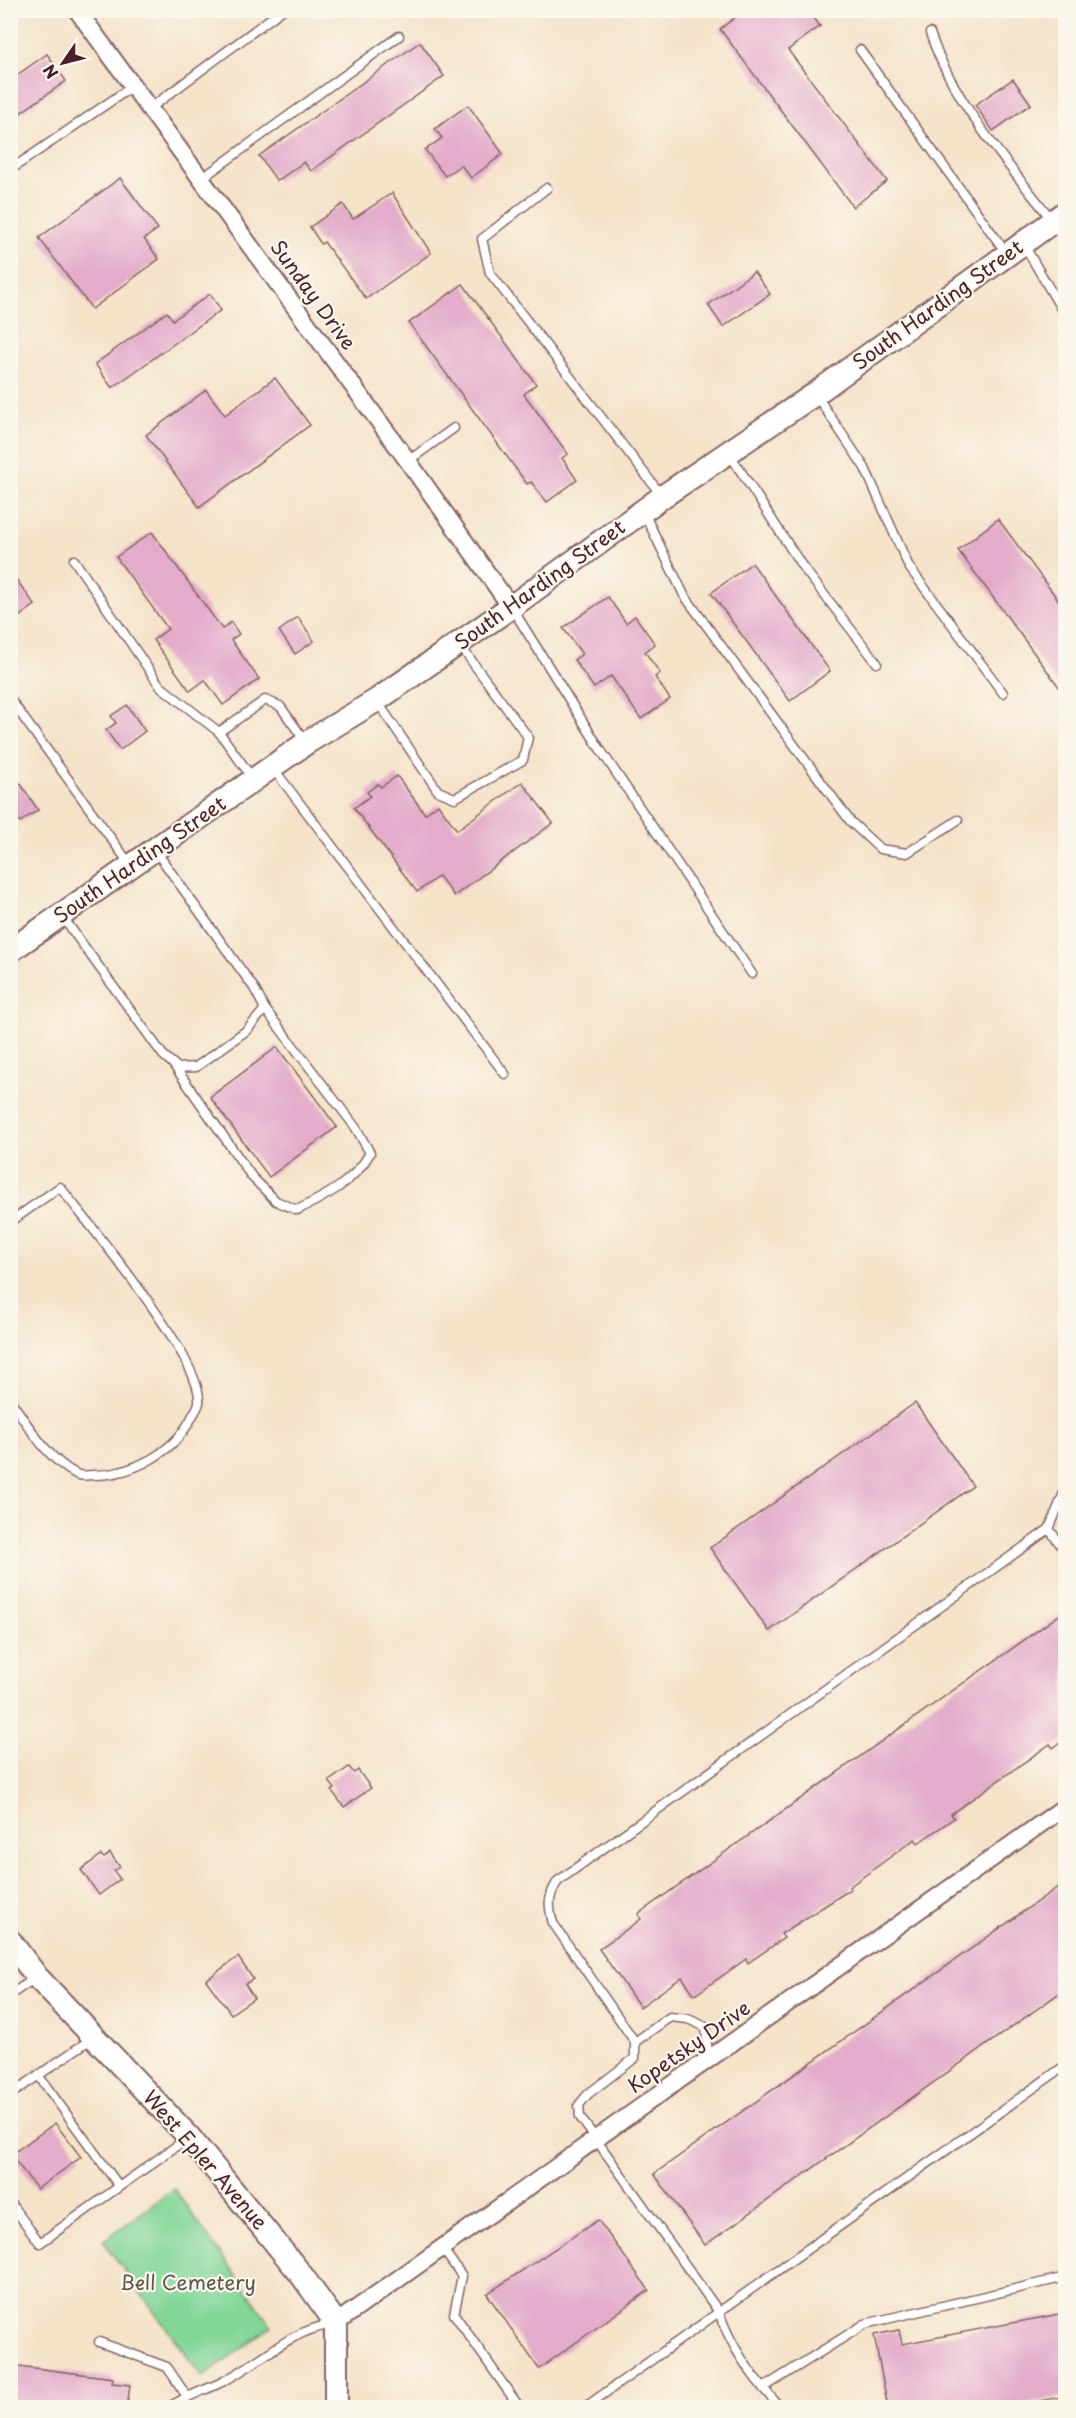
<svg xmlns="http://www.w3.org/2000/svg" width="1076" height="2418" viewBox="0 0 1076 2418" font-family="'Playpen Sans',sans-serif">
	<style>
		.green { fill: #81d698; stroke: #667a62; stroke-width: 1.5 }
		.building { fill: #e3acca }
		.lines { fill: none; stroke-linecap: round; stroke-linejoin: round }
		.lane-casing { stroke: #866462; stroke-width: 11 }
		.street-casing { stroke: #866462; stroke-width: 20 }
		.secondary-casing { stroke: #866462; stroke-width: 26 }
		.lane { stroke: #fff; stroke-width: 8 }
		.street { stroke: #fff; stroke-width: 16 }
		.secondary { stroke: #fff; stroke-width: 22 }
		.labels { text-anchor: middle; stroke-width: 4.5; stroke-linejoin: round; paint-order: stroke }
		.street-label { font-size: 20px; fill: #4a1f2b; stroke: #fbf7ec }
		.park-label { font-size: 20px; fill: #5a564c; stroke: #fbf7ec }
	</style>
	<rect width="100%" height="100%" fill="#fbf7ec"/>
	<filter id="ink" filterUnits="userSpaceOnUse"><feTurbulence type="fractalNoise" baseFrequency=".0167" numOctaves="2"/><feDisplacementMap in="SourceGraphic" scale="12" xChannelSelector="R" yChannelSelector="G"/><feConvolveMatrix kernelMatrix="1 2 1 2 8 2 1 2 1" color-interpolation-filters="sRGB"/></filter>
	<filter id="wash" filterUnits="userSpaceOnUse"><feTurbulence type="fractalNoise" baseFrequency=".008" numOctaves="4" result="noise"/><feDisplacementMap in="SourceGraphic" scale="24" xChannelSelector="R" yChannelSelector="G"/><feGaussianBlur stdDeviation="1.35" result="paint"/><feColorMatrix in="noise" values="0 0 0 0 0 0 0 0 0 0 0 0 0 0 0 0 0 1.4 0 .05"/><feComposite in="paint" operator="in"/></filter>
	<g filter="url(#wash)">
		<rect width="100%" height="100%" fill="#f4e3c9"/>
		<polygon class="green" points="174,2189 272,2326 202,2377 103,2241"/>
		<g id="blocks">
			<g class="building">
				<polygon points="745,10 808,10 820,26 788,50 887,181 853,207 720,29"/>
				<polygon points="420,42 444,76 311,171 304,162 277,181 259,156"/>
				<polygon points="47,54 66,81 10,120 10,80"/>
				<polygon points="1013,79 1031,104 993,131 975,105"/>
				<polygon points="468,105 503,154 471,178 461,165 445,176 425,150 442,138 435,129"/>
				<polygon points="120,178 158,229 144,239 159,259 92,309 39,238"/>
				<polygon points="392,193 431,253 366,299 324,242 321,244 310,227 343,204 353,219"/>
				<polygon points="754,272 770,294 723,327 708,305"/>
				<polygon points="463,284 536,384 524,394 568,454 562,458 577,480 547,502 531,482 527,484 409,323"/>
				<polygon points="210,294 221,310 112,388 95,364 167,312 173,320"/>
				<polygon points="275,378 310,425 199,507 146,435 206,390 225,415"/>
				<polygon points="998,519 1065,609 1065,695 958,550"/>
				<polygon points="152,532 222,629 231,622 239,634 231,640 259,679 223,705 205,680 190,691 153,640 168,629 116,557"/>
				<polygon points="752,563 830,671 790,701 711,593"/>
				<polygon points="10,571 35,605 10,623"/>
				<polygon points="608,597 626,623 635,616 655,644 645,652 660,673 655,677 670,699 641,719 611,676 594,688 574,660 582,654 563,628"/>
				<polygon points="298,617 314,641 295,654 279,631"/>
				<polygon points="127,705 145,731 120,750 106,730 116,723 111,716"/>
				<polygon points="397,776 425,814 438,804 457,830 522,782 553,823 454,896 439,876 417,892 354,808 370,796 367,792 378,784 381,787"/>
				<polygon points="20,783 38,810 20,822 10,807 10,790"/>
				<polygon points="277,1047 337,1127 269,1177 210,1097"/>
				<polygon points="915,1403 973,1486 769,1631 710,1548"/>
				<polygon points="1065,1611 1065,1739 1053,1748 1050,1744 951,1814 954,1818 918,1843 915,1839 849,1887 851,1889 781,1934 784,1938 748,1963 746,1959 695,1995 682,1977 640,2007 599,1949 641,1919 638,1914"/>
				<polygon points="349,1767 354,1773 358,1770 371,1788 344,1807 332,1791 335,1789 329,1781"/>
				<polygon points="110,1853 120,1867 114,1871 120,1879 99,1895 81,1870 101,1855 104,1858"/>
				<polygon points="1065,1882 1065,1989 705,2245 654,2174"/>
				<polygon points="238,1957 253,1979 245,1984 254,1998 231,2014 206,1980"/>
				<polygon points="55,2123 81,2157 37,2189 11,2155"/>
				<polygon points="598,2220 649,2290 539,2369 487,2294"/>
				<polygon points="1065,2313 1065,2396 1008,2408 888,2408 874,2335 899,2330 902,2344"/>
				<polygon points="10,2365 113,2378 112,2383 130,2385 127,2408 10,2408"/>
			</g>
		</g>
	</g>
	<g filter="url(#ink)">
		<use href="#blocks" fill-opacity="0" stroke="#866462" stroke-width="1.5"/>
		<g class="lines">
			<defs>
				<g id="lane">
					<path d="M930,33C953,101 1008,165 1053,221"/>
					<polyline points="860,50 1007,254"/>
					<polyline points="149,109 282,10"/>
					<polyline points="10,170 133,86"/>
					<polyline points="201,179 399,36"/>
					<polyline points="547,188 482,239 490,273 662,496"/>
					<polyline points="1024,245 1066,317"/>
					<polyline points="816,395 865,468 909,567 1003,693"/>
					<polyline points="729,453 802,566 877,663"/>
					<polyline points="408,461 454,428"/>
					<polyline points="643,511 684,595 850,821 880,849 907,853 958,820"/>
					<polyline points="74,560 160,686 219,732"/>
					<polyline points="512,608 600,749 752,974"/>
					<polyline points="10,699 131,866"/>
					<polyline points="377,701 438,791 455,798 523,760 528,737 459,644"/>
					<polyline points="273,768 505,1074"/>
					<polyline points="253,779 219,732 265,700 280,706 305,741"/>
					<polyline points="62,916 163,1055 178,1068 196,1067 247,1030 265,1009 254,988 155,850"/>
					<path d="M173,1064L252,1177L276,1201L297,1210C326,1196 354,1182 370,1153L356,1128L265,1009"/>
					<path d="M10,1222L60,1187C89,1225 204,1360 199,1403C198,1408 193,1414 191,1419C173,1453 132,1475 94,1475C88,1475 81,1477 76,1474C47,1459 29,1426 10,1400"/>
					<polyline points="1049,1529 1066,1488"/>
					<path d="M1066,1552L1049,1529L558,1881C548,1896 548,1905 553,1923L635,2042V2058L588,2094L579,2105L580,2117L719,2312L1066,2065"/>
					<polyline points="10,1995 35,1978"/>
					<polyline points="635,2042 670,2017 688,2019 706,2027 708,2059"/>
					<polyline points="38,2075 119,2186"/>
					<polyline points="10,2095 94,2037"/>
					<polyline points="10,2203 40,2243 189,2137"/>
					<polyline points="442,2248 462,2276 454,2314 520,2408"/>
					<polyline points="99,2342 167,2367 186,2395"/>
					<polyline points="763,2388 865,2324 1066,2277"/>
					<path d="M168,2408C185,2396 204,2391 222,2382C262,2362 287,2331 333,2324"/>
					<path d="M584,2408L719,2312C731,2347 755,2381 781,2408"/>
				</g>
				<g id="street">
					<polyline points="77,10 408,461 511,607"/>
					<polyline points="336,2323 1066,1806"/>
				</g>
				<g id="secondary">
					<polyline points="10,951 306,743 377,700 511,607 662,497 815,394 1066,212"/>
					<polyline points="10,1941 37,1977 189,2137 300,2273 336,2323 336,2408"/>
				</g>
			</defs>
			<use href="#lane" class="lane-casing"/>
			<use href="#street" class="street-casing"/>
			<use href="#secondary" class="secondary-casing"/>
			<use href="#lane" class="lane"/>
			<use href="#street" class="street"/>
			<use href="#secondary" class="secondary"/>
		</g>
	</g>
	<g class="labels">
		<g class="street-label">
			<text transform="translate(313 295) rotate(54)" y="7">Sunday Drive</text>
			<text transform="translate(938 305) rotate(-36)" y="7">South Harding Street</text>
			<text transform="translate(540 585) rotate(-36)" y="7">South Harding Street</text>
			<text transform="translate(140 860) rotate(-35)" y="7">South Harding Street</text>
			<text transform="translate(689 2047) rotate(-35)" y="7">Kopetsky Drive</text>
			<text transform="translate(205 2160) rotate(49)" y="7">West Epler Avenue</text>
		</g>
		<g class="park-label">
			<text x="188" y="2290">Bell Cemetery</text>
		</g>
	</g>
	<rect width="1076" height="2418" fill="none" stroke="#fbf7ec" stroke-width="36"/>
	<g transform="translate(63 63) rotate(235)" stroke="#fbf7ec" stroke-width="4.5" paint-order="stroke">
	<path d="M0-4.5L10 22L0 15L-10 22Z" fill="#4a1f2b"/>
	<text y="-9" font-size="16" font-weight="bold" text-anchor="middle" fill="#4a1f2b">N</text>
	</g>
</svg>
